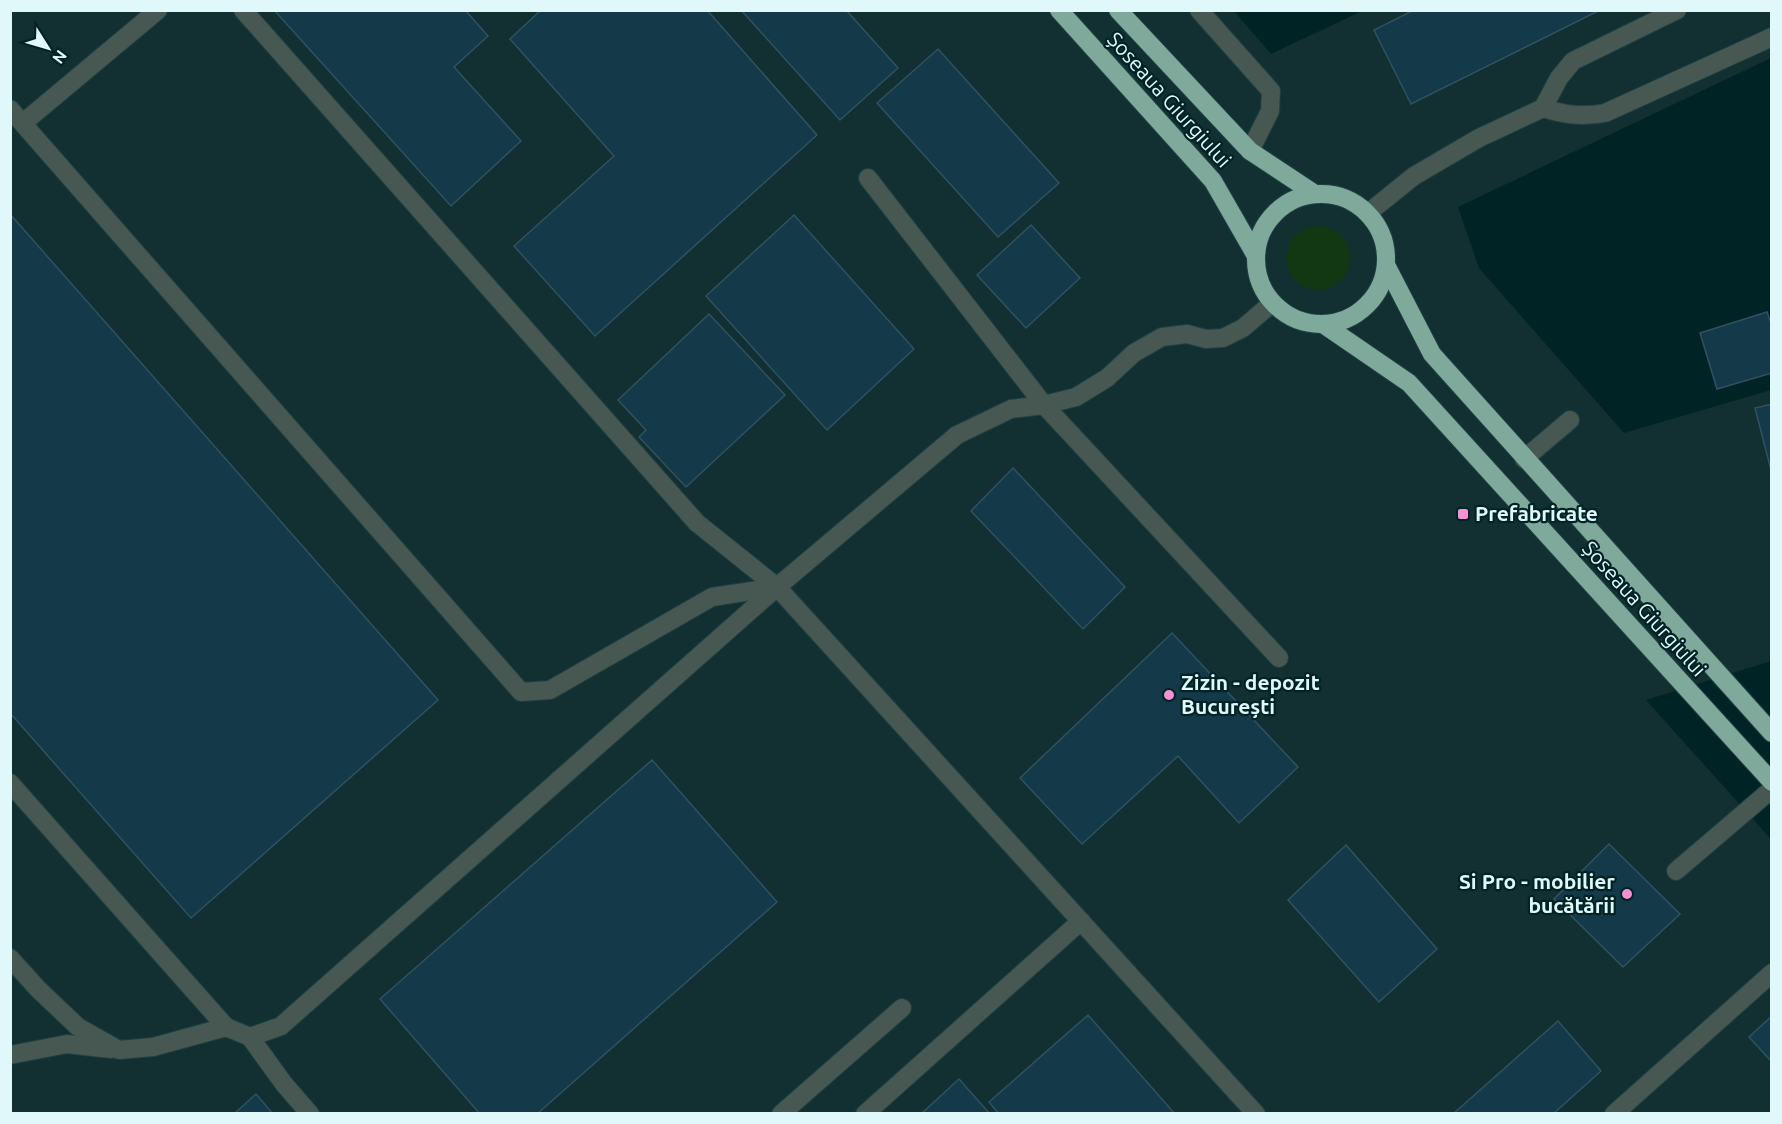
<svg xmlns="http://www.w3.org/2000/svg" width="1782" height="1124" viewBox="0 0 1782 1124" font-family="Ubuntu,sans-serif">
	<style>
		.built { fill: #123032 }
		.green { fill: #113813 }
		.building { fill: #143948; stroke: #2e5262; stroke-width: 1.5 }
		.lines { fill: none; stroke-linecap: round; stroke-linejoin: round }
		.minor-casing { stroke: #204143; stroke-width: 20 }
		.highway-casing { stroke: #204143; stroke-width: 20 }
		.minor { stroke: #475852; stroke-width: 18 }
		.highway { stroke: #7fa99b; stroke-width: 18 }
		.poi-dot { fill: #f491d3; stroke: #002325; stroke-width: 2 }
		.labels { text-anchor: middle; stroke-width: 4.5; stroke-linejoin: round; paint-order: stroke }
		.street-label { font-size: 21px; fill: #e1f8fa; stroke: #002325 }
		.poi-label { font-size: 21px; font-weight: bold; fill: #e1f8fa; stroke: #002325; text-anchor: start }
	</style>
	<rect width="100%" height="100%" fill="#002325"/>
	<polygon class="built" points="1233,10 1271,54 1362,11 1771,11 1771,58 1458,207 1479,268 1624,433 1771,390 1771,661 1646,700 1771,839 1771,1113 11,1113 10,11"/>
	<circle class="green" cx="1318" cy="258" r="32"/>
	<g class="building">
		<polygon points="274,10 465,10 488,36 454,67 521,141 451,206"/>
		<polygon points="541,10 707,10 817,135 595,336 514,246 614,156 510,39"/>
		<polygon points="741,10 846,10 898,68 840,120"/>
		<polygon points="1414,10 1600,10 1411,104 1374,30"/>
		<polygon points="938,49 1059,183 998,237 877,103"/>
		<polygon points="10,214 438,700 191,918 10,713"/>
		<polygon points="794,215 914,349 827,430 706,296"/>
		<polygon points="1031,225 1080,278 1026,328 977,275"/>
		<polygon points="1767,312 1772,326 1772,373 1717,389 1700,333"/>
		<polygon points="709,314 785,395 686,487 639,437 646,430 618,400"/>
		<polygon points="1772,404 1772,474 1755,408"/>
		<polygon points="1013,468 1125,587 1083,629 971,511"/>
		<polygon points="1172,633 1298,767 1239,823 1178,756 1082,844 1020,778"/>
		<polygon points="652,760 777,902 537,1114 480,1114 380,999"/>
		<polygon points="1609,844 1680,914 1623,967 1554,899"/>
		<polygon points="1346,845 1437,949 1379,1002 1288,900"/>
		<polygon points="1088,1015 1175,1114 999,1114 989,1102"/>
		<polygon points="1772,1016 1772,1062 1749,1037"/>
		<polygon points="1558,1021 1601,1071 1553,1114 1453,1114"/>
		<polygon points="959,1079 990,1114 921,1114"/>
		<polygon points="256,1094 273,1114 234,1114"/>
	</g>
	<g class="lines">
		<defs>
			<g id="minor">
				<polyline points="243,10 697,523 777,587 1256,1114"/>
				<polyline points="1199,10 1271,91 1270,111 1250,151"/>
				<path d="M1543,108C1565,115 1582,117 1605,113L1772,37"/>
				<polyline points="10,109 521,692 550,690 712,597 777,587"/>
				<polyline points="23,123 158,10"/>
				<polyline points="868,178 1044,405 1279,658"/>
				<polyline points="1368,213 1414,176 1479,138 1543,108 1559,78 1573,61 1677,10"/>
				<polyline points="1524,459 1570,420"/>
				<polyline points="10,783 226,1027"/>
				<polyline points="1676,871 1772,789"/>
				<polyline points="10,958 38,989 78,1027 119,1050 153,1047 226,1027 250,1037 281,1026 777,587 957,435 1011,409 1044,405 1076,397 1107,378 1134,353 1162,337 1187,334 1206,339 1223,338 1243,328 1272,303"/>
				<polyline points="250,1037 284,1084 310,1114"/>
				<polyline points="10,1055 67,1044 111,1049"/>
				<polyline points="781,1114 902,1008"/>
				<polyline points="865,1114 1081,921"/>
				<polyline points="1614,1114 1772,973"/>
			</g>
			<g id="highway">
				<polyline points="1059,10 1213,181 1256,256"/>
				<polyline points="1118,10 1250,151 1315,194"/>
				<circle cx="1321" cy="259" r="65"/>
				<polyline points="1386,265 1432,354 1772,733"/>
				<polyline points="1323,324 1409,383 1772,782"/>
			</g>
		</defs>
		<use href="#minor" class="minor-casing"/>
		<use href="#highway" class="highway-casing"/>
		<use href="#minor" class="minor"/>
		<use href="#highway" class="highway"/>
	</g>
	<g class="poi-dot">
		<rect x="1457" y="508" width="12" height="12" rx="3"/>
		<circle cx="1169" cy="695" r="6"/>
		<circle cx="1627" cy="894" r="6"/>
	</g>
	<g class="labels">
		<g class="street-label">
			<text transform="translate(1169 100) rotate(48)" y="7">Șoseaua Giurgiului</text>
			<text transform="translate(1644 609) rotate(48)" y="7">Șoseaua Giurgiului</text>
		</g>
		<g class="poi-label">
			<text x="1475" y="521">Prefabricate</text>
			<text x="1181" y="690">Zizin - depozit<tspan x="1181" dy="24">București</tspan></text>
			<text x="1615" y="889" text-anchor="end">Si Pro - mobilier<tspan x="1615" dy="24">bucătării</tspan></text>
		</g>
	</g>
	<rect width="1782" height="1124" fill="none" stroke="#e1f8fa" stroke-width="24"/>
	<g transform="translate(48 48) rotate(127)" stroke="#002325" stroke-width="4.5" paint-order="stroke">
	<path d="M0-4.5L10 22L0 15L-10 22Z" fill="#e1f8fa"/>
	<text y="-9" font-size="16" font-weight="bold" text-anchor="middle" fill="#e1f8fa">N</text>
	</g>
</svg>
